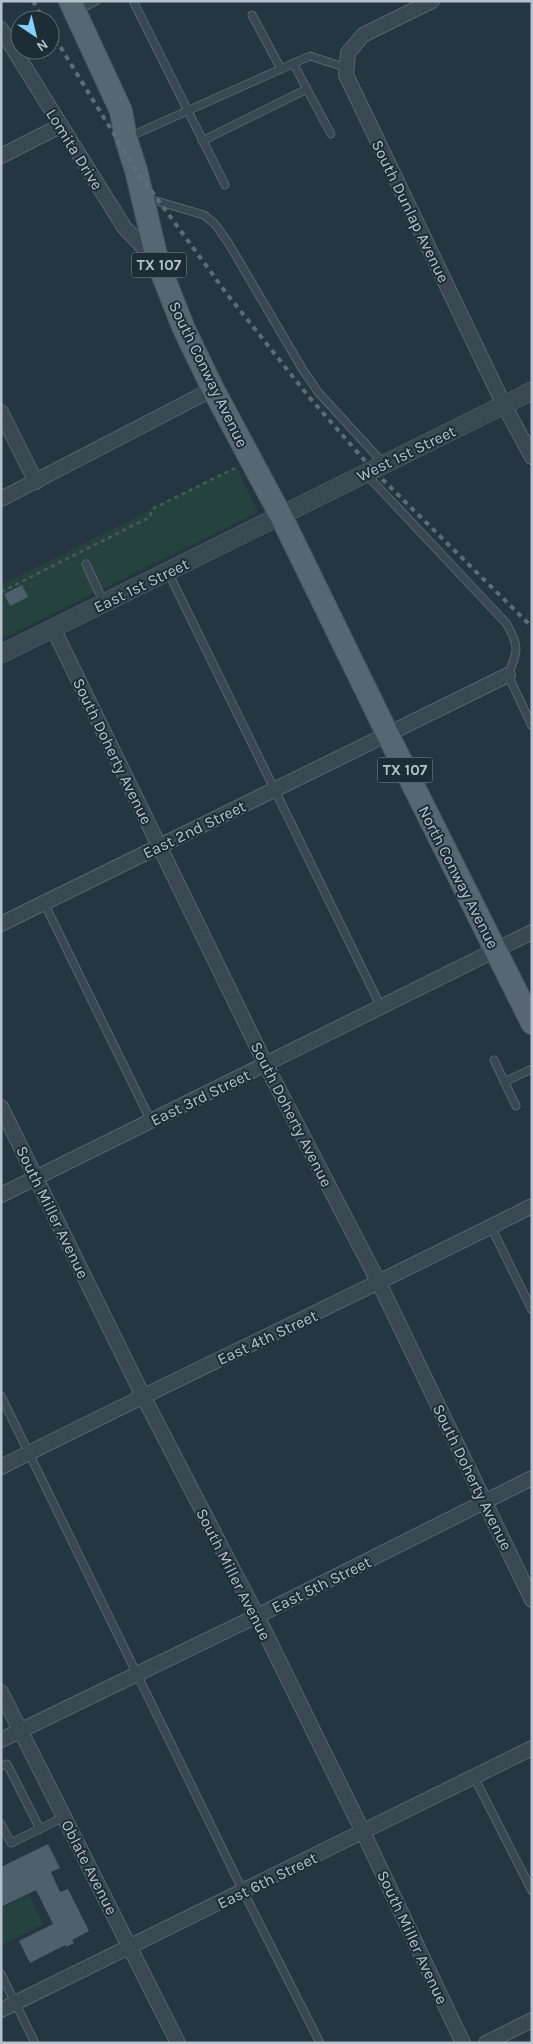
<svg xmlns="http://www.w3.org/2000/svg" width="533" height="2044" viewBox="0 0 533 2044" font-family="Karla,sans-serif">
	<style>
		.green { fill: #26423f }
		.building { fill: #4d616c }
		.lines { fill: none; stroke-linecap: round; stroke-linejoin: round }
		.service-casing { stroke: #56656e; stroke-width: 9 }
		.minor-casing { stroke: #56656e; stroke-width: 16 }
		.tertiary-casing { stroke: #56656e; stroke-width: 19 }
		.primary-casing { stroke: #45545d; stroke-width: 24 }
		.path { stroke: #445e5b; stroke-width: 2.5; stroke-dasharray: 4 4; stroke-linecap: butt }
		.service { stroke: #394851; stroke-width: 7 }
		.minor { stroke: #394851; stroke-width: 14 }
		.tertiary { stroke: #394851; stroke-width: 18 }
		.primary { stroke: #576771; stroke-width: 22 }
		.rail { stroke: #5a6d78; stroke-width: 4; stroke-dasharray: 5 5; stroke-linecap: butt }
		.labels { text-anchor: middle; stroke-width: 4; stroke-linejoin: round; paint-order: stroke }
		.shield { fill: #1d2d36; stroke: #87959e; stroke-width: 1 }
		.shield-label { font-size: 15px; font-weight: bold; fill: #b5c2cb }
		.street-label { font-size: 16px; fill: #b5c2cb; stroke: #1d2d36 }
	</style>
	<rect width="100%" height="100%" fill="#243741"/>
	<g class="green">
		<polygon points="236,467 258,512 1,639 1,585"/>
		<polygon points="29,1895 43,1924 1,1945 1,1909"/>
	</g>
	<g class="building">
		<polygon points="22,585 28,597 10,606 4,594"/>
		<polygon points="48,1844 60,1868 51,1872 60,1892 68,1889 89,1931 72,1940 74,1943 66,1947 65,1945 30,1963 19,1941 53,1924 36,1890 1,1907 1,1867"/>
	</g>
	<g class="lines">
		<defs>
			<g id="service">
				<polyline points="133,1 225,185"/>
				<polyline points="79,10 96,1"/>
				<polyline points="252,15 281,69"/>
				<polyline points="293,63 331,134"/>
				<polyline points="129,137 310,56 347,68"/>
				<polyline points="202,141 307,89"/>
				<polyline points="146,198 204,215 215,224 229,244 303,370 318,392 384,464"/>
				<path d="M366,474L506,623C520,646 518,651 508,675L532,726"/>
				<polyline points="86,564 104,603"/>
				<polyline points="168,572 381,1007"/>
				<polyline points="44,903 151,1121"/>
				<polyline points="494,1060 516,1106"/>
				<polyline points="504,1082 532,1069"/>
				<polyline points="491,1227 532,1310"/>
				<polyline points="1,1396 243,1891 320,2043"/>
				<polyline points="1,1766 7,1764 40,1829"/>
				<polyline points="474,1777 532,1891"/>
				<polyline points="1,1824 11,1843 64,1817"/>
				<polyline points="1,1974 35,2043"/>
			</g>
			<g id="minor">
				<polyline points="432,1 363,35 348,53 346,75 504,405 532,457"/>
				<polyline points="1,29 124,227 156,261"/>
				<polyline points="1,156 60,126"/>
				<polyline points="1,412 36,482"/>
				<polyline points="1,499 213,389"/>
				<polyline points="53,628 266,1065 379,1283 532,1600"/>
				<polyline points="1,924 508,675"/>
				<polyline points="1,1107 143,1396 257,1616 363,1832 463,2043"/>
				<polyline points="1,1195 532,932"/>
				<path d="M1,1467C177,1378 356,1295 532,1206"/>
				<polyline points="1,1692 178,2043"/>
				<polyline points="1,1740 257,1616 532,1478"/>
				<polyline points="1,2010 532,1748"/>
				<polyline points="486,2043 532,2020"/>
			</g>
			<polyline id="tertiary" points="1,654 532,391"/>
			<polyline id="primary" points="70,1 121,111 126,139 136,170 158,263 184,329 213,389 281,516 387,733 532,1023"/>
		</defs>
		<use href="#service" class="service-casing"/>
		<use href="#minor" class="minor-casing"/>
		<use href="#tertiary" class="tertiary-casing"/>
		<use href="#primary" class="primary-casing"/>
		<polyline class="path" points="1,592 150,517 152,509 235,468"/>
		<use href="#service" class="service"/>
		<use href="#minor" class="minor"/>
		<use href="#tertiary" class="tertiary"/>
		<use href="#primary" class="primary"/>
		<g class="rail">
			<polyline points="33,1 44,20"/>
			<polyline points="50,30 136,170 227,294 309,397 373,470 532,627"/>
		</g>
	</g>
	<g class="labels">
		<g class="shield">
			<rect x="131.5" y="252.5" width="55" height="25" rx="4"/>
			<rect x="377.5" y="757.5" width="55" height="25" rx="4"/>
		</g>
		<g class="shield-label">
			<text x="159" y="270">TX 107</text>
			<text x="405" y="775">TX 107</text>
		</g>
		<g class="street-label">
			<text transform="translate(75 149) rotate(58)" y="6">Lomita Drive</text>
			<text transform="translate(411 211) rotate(64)" y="6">South Dunlap Avenue</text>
			<text transform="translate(209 374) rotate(64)" y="6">South Conway Avenue</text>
			<text transform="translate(406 453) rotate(-26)" y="6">West 1st Street</text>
			<text transform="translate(141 585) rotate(-26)" y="6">East 1st Street</text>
			<text transform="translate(113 751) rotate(64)" y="6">South Doherty Avenue</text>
			<text transform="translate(194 829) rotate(-26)" y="6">East 2nd Street</text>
			<text transform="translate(459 877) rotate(63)" y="6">North Conway Avenue</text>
			<text transform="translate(200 1097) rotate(-26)" y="6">East 3rd Street</text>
			<text transform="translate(292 1114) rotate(63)" y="6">South Doherty Avenue</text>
			<text transform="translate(53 1212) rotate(64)" y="6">South Miller Avenue</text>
			<text transform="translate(267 1337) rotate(-25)" y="6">East 4th Street</text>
			<text transform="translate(473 1477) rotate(64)" y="6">South Doherty Avenue</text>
			<text transform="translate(234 1574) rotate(63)" y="6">South Miller Avenue</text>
			<text transform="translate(321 1584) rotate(-26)" y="6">East 5th Street</text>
			<text transform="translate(90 1867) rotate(63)" y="6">Oblate Avenue</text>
			<text transform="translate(267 1880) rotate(-26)" y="6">East 6th Street</text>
			<text transform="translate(413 1937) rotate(65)" y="6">South Miller Avenue</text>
		</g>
	</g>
	<rect width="533" height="2044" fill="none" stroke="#b5c2cb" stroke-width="5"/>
	<g transform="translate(35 35) rotate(145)"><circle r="24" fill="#1d2d36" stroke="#5a6972"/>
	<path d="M0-4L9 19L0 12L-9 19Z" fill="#89cffc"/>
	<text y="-8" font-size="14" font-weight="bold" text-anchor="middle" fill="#b5c2cb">N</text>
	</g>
</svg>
